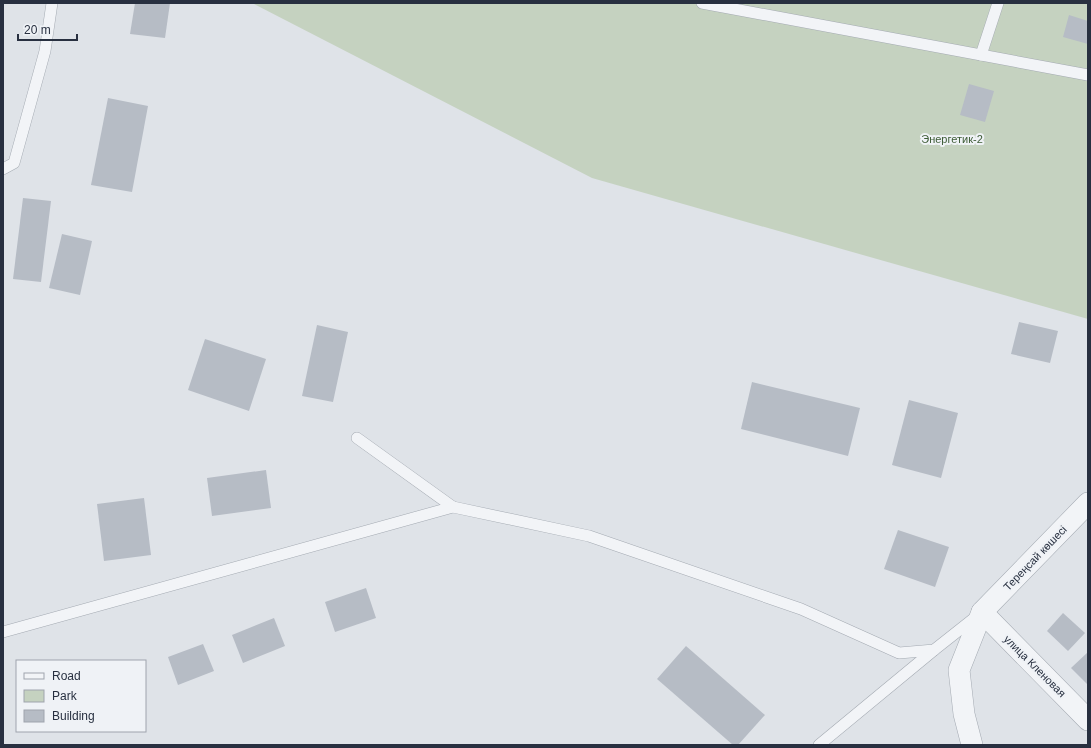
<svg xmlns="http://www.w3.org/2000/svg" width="1091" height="748" viewBox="0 0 1091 748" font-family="Helvetica,sans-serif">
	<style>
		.green { fill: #c5d2c0 }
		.building { fill: #b6bcc5 }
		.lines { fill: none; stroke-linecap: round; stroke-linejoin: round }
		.lane-casing { stroke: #a4aab2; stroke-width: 12 }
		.street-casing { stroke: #a4aab2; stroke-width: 22 }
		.lane { stroke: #f2f4f7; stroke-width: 11 }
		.street { stroke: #f2f4f7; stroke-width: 21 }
		.labels { text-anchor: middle; stroke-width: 4; stroke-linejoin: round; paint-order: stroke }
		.park-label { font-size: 11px; fill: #3c5b35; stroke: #eff2f6 }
		.street-label { font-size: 11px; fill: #283040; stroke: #eff2f6 }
	</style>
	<rect width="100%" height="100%" fill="#dfe3e8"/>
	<polygon class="green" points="252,3 1088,3 1088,319 592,178"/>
	<g class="building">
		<polygon points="135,3 170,3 165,38 130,34"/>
		<polygon points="1069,15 1088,21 1088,44 1063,37"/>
		<polygon points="969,84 994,91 985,122 960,115"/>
		<polygon points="108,98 148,106 132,192 91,185"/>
		<polygon points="23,198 51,201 41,282 13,279"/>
		<polygon points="62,234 92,241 80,295 49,288"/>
		<polygon points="1019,322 1058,331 1050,363 1011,354"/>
		<polygon points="317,325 348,332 333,402 302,396"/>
		<polygon points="205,339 266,359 249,411 188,390"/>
		<polygon points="752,382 860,408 848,456 741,429"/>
		<polygon points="909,400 958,413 941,478 892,465"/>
		<polygon points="266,470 271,508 212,516 207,478"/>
		<polygon points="144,498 151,555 104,561 97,504"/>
		<polygon points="898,530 949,547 935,587 884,569"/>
		<polygon points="366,588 376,618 335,632 325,602"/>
		<polygon points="1063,613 1085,633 1068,651 1047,631"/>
		<polygon points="274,618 285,646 243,663 232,635"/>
		<polygon points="203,644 214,671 178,685 168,657"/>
		<polygon points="686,646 765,715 738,745 733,745 657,679"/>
		<polygon points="1088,652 1088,685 1071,668"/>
	</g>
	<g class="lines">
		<defs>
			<g id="lane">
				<polyline points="702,3 1088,75"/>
				<polyline points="981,55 998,3"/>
				<polyline points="3,169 14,163 45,51 52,3"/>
				<polyline points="357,438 453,507"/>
				<polyline points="3,632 453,507 589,536 801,609 899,653 934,650 977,616"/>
				<polyline points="819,745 934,650"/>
			</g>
			<g id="street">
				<polyline points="982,612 1088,720"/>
				<polyline points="972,745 964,714 959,670 982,612 1088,503"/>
			</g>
		</defs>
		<use href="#lane" class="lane-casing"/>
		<use href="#street" class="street-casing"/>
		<use href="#lane" class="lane"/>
		<use href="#street" class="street"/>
	</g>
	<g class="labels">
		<g class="park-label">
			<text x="952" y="143">Энергетик-2</text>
		</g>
		<g class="street-label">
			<text transform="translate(1035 558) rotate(-46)" y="4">Тереңсай көшесі</text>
			<text transform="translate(1035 666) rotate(45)" y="4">улица Кленовая</text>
		</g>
	</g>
	<rect width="1091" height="748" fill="none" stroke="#283040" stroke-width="8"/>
	<rect x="16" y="660" width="130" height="72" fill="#eff2f6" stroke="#9fa4ad"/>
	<rect x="24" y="673" width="20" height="6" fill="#f2f4f7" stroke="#9fa4ad"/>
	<text x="52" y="680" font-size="12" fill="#283040">Road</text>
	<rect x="24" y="690" width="20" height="12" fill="#c5d2c0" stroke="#9fa4ad"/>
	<text x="52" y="700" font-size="12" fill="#283040">Park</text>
	<rect x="24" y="710" width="20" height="12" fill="#b6bcc5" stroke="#9fa4ad"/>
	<text x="52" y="720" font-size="12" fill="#283040">Building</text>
	<path d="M18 34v6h59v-6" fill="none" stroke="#283040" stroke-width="2"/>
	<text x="24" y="34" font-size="12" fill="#283040" stroke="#eff2f6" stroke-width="3" paint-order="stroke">20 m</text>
</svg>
